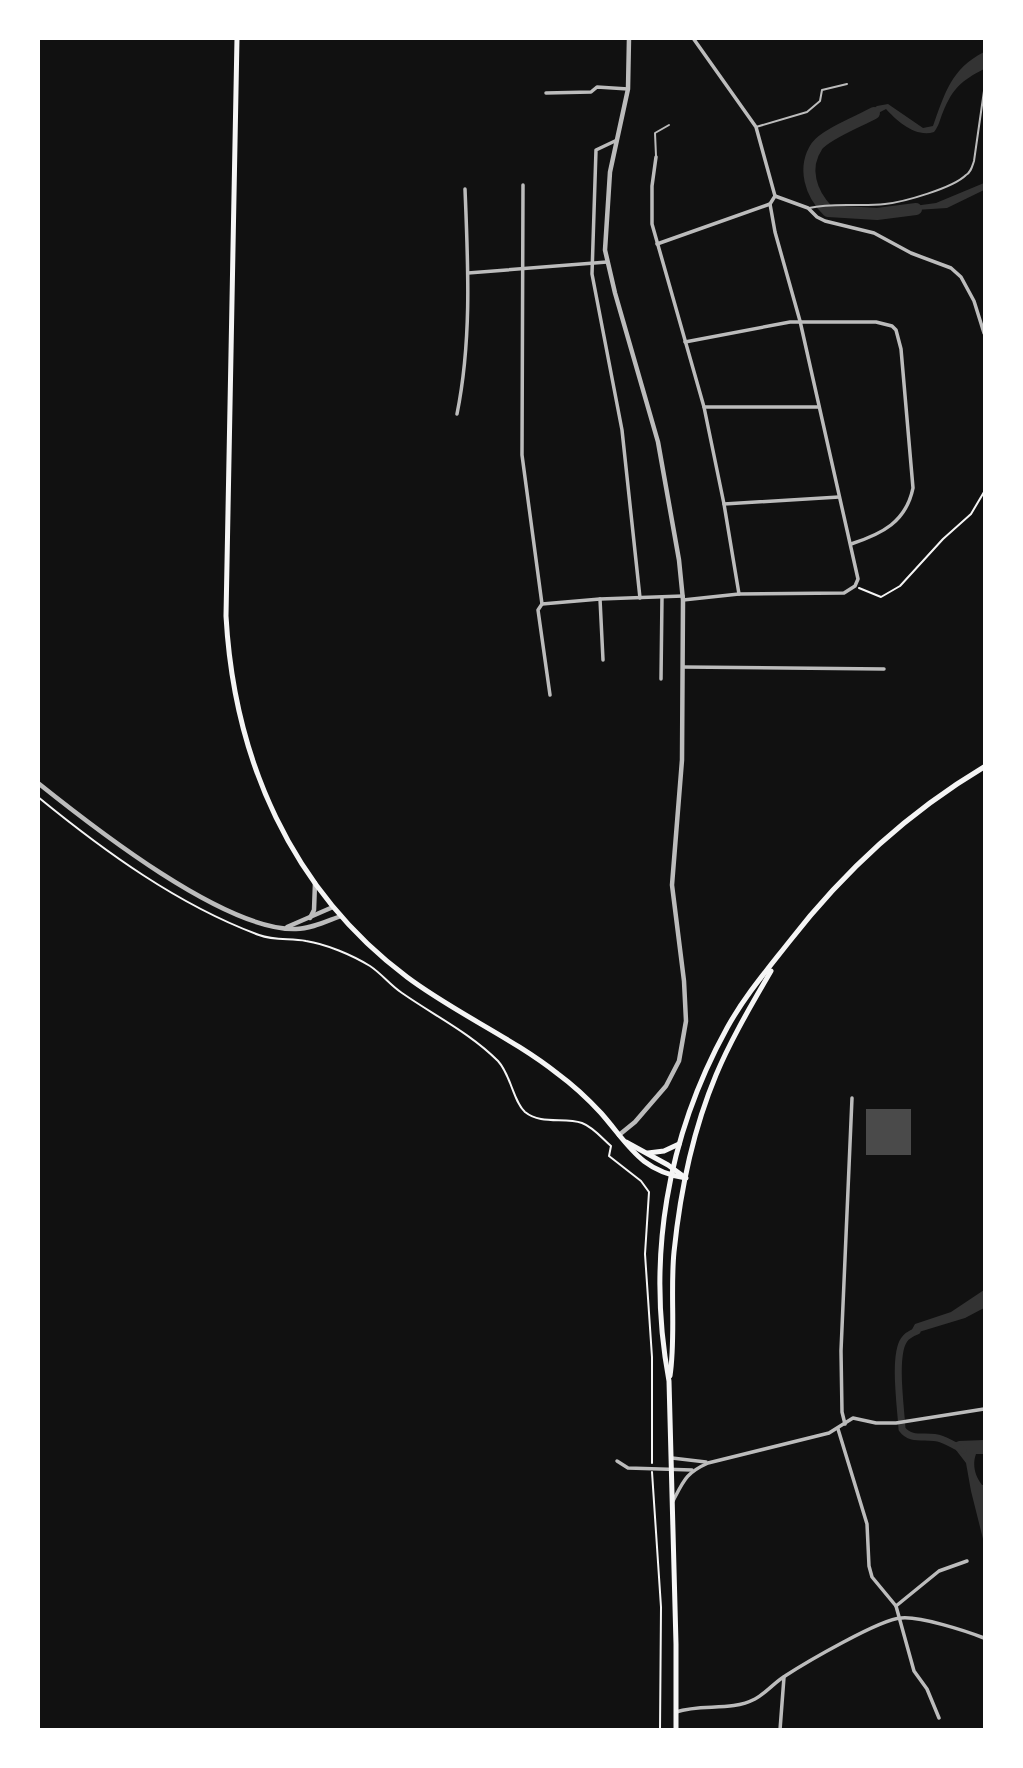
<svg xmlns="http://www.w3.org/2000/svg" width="1023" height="1768" viewBox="0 0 1023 1768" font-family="'PT Sans Narrow',sans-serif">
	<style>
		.water { fill: #333 }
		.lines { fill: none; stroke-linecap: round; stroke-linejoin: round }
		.canal { stroke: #333; stroke-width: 7 }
		.river { stroke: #333; stroke-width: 12 }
		.building { fill: #4a4a4a }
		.path { stroke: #f5f5f5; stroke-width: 2 }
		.service { stroke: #bcbcbc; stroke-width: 2 }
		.minor { stroke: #bcbcbc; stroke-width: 3.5 }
		.tertiary { stroke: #bcbcbc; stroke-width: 4.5 }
		.secondary { stroke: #f5f5f5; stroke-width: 5 }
		.primary { stroke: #f5f5f5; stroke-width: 5 }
	</style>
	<rect width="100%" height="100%" fill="#111"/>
	<g class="water">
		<path d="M984,52V69C961,81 953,88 943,112C940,119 939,126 934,132C916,138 897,121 886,109L863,121L861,118L877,106L888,104L923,128L933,126C945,93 951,69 984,52Z"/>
		<polygon points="984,183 984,190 947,208 900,211 907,207 936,203"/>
		<polygon points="984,1290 984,1308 965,1318 909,1335 915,1324 951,1312"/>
		<path d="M984,1440V1454H976C972,1465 975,1476 982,1485H984V1543L971,1491L966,1463L956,1450L954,1443L959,1441Z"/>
	</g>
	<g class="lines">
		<path class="canal" d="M917,1331C912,1333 907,1335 904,1340C893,1356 901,1409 902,1429C911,1442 928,1434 941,1439C949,1442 956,1446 963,1450"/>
		<path class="river" d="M874,113C860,121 826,134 817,146C802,168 811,194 828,211L877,214L916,209"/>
	</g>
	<rect class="building" x="866" y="1109" width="45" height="46"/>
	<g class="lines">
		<g class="path">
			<polyline points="859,588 881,597 900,586 943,539 971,514 984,492"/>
			<path d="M38,797C104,851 178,905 259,935C275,941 290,938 306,941C326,944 352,955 370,966C382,974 390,985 402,993C435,1016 470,1033 498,1061C511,1075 513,1101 525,1112C541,1125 564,1117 582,1123C593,1127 603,1139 611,1146L609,1156L641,1181L649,1192L645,1254L652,1357V1463"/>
			<polyline points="652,1472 661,1607 660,1730"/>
		</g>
		<g class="service">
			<polyline points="756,127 807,112 820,101 822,90 847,84"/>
			<polyline points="656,156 655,133 669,125"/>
			<path d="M809,208C835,202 859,207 885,204C904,202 953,188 966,175C971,172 972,167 974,161L984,91"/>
		</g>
		<g class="minor">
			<polyline points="546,93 591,92 597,87 628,89"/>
			<polyline points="615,141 596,150 592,274 622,430 640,598"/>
			<polyline points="656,157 652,186 652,224 704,407 724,504 739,594"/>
			<polyline points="523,185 522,455 542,604 538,610 550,695"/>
			<polyline points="775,196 808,208 817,217 825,221 874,233 911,253 951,268 961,277 974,301 984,333"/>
			<polyline points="657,244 770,204"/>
			<polyline points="468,273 607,262"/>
			<path d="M685,342L790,322H876L892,326L896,330L901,349L913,488C906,522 882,534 851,544"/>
			<polyline points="704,407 819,407"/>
			<path d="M457,414C472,340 468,264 465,189"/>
			<polyline points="724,504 839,497"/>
			<polyline points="600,599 603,660"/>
			<polyline points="683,600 739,594 844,593 855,586 858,579 800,321 775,232 770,204 775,196 756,127 693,38"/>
			<polyline points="542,604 600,599 683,596"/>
			<polyline points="683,667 884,669"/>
			<polyline points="661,679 662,597"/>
			<polyline points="845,1424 842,1412 841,1351 852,1098"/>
			<polyline points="838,1429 867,1524 869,1566 872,1577 896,1606 914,1671 927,1689 939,1718"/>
			<polyline points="672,1458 706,1462"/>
			<polyline points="617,1461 628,1468 692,1470"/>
			<path d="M673,1501C684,1480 686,1473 708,1463L829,1433L853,1418L876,1423H896L984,1409"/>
			<polyline points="896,1606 939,1571 967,1561"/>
			<path d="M676,1712C702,1703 730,1712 755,1699C766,1693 775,1682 785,1676C805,1663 880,1619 901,1618C920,1616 966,1631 984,1638"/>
			<polyline points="780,1730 784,1677"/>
		</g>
		<g class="tertiary">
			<path d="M38,783C93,827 225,931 296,929C311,929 327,921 341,916"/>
			<polyline points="310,918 314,910 315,883"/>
			<polyline points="287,927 333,907"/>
			<polyline points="619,1135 635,1122 666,1086 679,1061 686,1021 684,981 672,885 682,760 683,600 679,560 658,442 615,293 605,250 610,172 628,89 629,38"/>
		</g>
		<g class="secondary">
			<path d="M237,38L226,616C234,759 291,890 407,977C455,1013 511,1037 558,1074C573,1085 588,1099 601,1113C629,1145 640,1171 686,1178"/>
			<polyline points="626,1142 668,1165 683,1176"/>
			<polyline points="648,1153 664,1151 679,1144"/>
		</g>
		<g class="primary">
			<path d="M670,1376C676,1335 670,1293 674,1252C680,1193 693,1130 716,1075C731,1039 752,1004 771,971"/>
			<path d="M676,1730V1644L669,1381C646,1258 667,1137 727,1028C744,997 767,970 789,942C844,871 907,813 984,767"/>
		</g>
	</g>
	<rect width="1023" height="1768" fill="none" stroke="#ffffff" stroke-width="80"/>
</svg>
